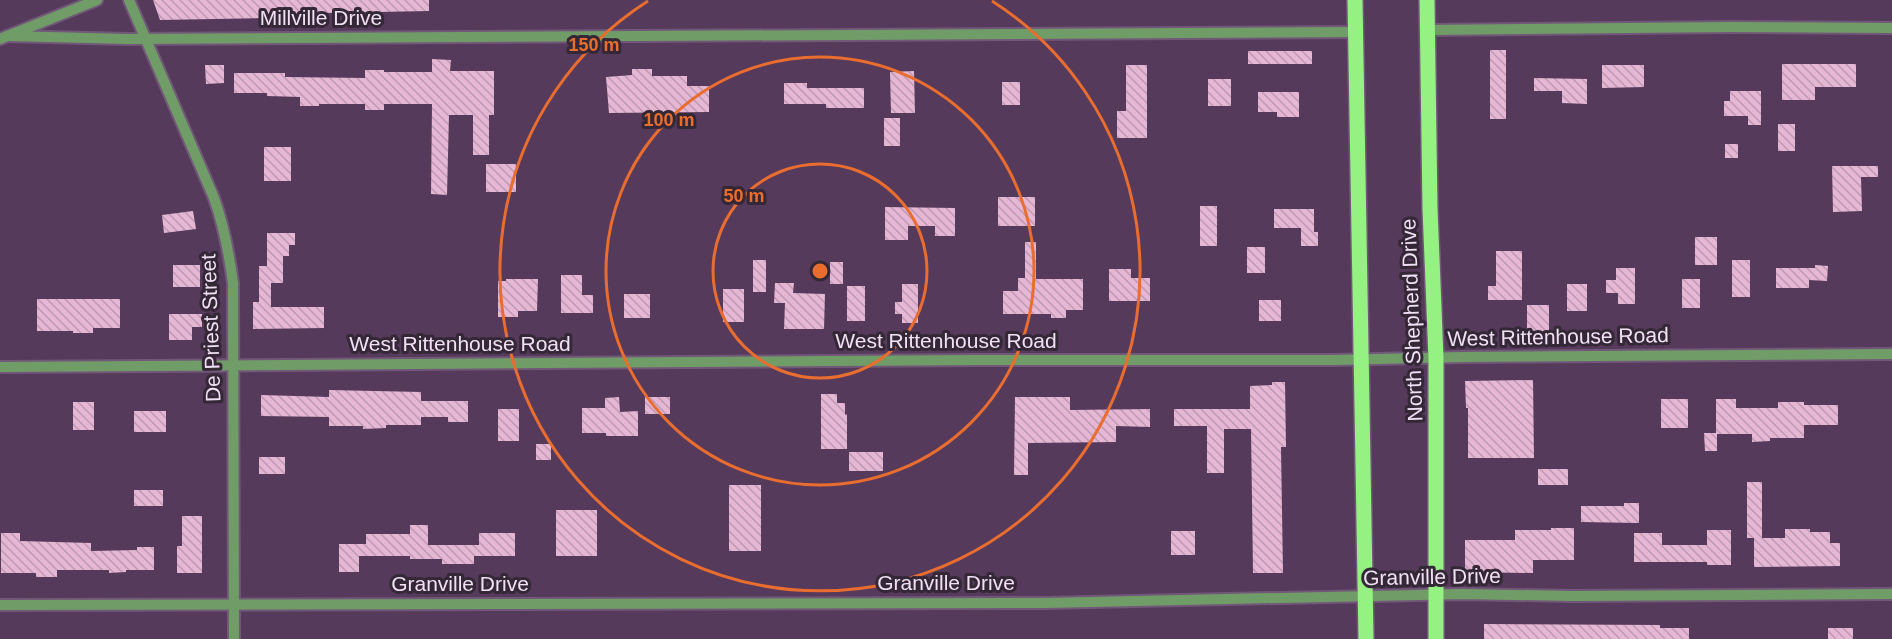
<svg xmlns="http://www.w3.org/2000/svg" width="1892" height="639" viewBox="0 0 1892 639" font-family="Helvetica,sans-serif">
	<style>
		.building { fill: url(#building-back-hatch) }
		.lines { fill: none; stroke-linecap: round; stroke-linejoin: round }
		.minor-casing { stroke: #725878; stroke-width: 14 }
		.major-casing { stroke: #725878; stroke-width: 18 }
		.minor { stroke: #709d67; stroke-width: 10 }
		.major { stroke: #94f182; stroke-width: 15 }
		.ring { fill: none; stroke: #e96d2f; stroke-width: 3 }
		.labels { text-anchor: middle; stroke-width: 6; stroke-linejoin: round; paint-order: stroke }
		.street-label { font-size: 21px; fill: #f1e0f5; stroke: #342736 }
		.centre { fill: #e96d2f; stroke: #342736; stroke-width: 3 }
		.ring-label { font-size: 18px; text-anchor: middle; font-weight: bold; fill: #e96d2f; stroke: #342736; stroke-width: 6; stroke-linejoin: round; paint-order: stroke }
	</style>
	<defs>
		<pattern id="building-back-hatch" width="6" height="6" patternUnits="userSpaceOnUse" patternTransform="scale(1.5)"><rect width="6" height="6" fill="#e5b7d4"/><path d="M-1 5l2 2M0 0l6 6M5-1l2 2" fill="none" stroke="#be9ab2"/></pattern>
	</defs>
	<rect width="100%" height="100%" fill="#563a5c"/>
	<g class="building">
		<polygon points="153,0 429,0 429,11 325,13 326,17 160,20"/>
		<rect x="1490" y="50" width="16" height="69"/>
		<rect x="1248" y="51" width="64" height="13"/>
		<polygon points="432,59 451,60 450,71 494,71 494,115 489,115 489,155 473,155 473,115 449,115 447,195 431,194 432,104 384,104 384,110 365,110 365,104 319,104 319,106 300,106 300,97 267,96 267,93 234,93 234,73 285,73 285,77 365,78 365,70 384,70 384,72 432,72"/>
		<polygon points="1782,64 1856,64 1856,87 1815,87 1815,100 1782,100"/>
		<polygon points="205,65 224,65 224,83 206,84"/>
		<polygon points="1126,65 1147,65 1147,138 1117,138 1117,111 1126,111"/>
		<polygon points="1602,65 1644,65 1644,87 1602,88"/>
		<polygon points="632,69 652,69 652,76 687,76 687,86 709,86 709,112 609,113 606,77 632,75"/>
		<polygon points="914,71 915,113 891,113 890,72"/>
		<polygon points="1534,78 1587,79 1587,104 1562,103 1562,91 1534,91"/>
		<rect x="1208" y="79" width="23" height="27"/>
		<rect x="1002" y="82" width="18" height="23"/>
		<polygon points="784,83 807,83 807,88 864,88 864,108 826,108 826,104 784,104"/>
		<polygon points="1730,91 1761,91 1761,125 1748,125 1748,116 1724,116 1724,101 1730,101"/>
		<polygon points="1258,92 1299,92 1299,117 1277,117 1277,112 1258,112"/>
		<rect x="884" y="118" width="16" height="28"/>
		<rect x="1778" y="124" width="17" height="27"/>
		<rect x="1725" y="144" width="13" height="14"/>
		<rect x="264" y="147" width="27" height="34"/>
		<rect x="486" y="164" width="30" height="28"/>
		<polygon points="1832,166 1878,166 1878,177 1861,177 1862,211 1833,212"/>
		<rect x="998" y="197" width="37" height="29"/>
		<rect x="1200" y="206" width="17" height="40"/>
		<polygon points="885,207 955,208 955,236 935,236 935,226 908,226 908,240 885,240"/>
		<polygon points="1274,209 1314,209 1314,232 1318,232 1318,246 1301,246 1301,228 1274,228"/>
		<polygon points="193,211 196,229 164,233 162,215"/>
		<polygon points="267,233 295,233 295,245 289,245 289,256 283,256 283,283 271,283 271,307 324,307 324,328 253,329 253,302 259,302 259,266 267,266"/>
		<rect x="1695" y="237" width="22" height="28"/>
		<polygon points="1025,242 1036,242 1036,279 1083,279 1083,310 1066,310 1066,318 1051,318 1051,314 1003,314 1003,291 1018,291 1018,278 1025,278"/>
		<rect x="1247" y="247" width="18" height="26"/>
		<polygon points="1496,251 1522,251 1522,300 1488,300 1488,286 1496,286"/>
		<rect x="753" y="260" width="13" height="32"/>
		<rect x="1732" y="260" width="18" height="37"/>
		<rect x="830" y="262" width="13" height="22"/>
		<rect x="173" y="265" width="27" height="22"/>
		<polygon points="1815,265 1828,266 1827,281 1809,280 1809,288 1776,288 1776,268 1815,268"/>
		<polygon points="1616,268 1635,268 1635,304 1618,304 1618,293 1606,293 1606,280 1616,280"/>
		<polygon points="1109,269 1131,269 1131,278 1150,278 1150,301 1109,301"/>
		<polygon points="561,275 582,275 582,295 593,295 593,313 561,313"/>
		<polygon points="506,279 538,279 537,311 518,311 518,317 498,317 498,281 506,281"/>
		<rect x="1682" y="279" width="18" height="29"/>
		<polygon points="775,283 794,283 793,293 825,294 824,329 784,329 785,303 774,303"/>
		<polygon points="902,284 918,284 918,323 902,323 902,314 895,314 895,302 902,302"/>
		<rect x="1567" y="284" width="20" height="27"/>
		<rect x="847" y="286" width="18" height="35"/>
		<rect x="723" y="289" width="21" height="33"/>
		<rect x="624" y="294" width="26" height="24"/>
		<polygon points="37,299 120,299 120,328 93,328 93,333 73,333 73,331 37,331"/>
		<rect x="1259" y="300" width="22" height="21"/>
		<rect x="1527" y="305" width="22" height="29"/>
		<polygon points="169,314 202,314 202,327 192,327 192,340 169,340"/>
		<polygon points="1533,380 1534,458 1468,458 1468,408 1466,408 1465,381"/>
		<polygon points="1272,382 1285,382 1286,447 1281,447 1283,573 1253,573 1251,429 1224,429 1224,473 1207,473 1207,426 1174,426 1174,409 1250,409 1250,386 1272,385"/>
		<polygon points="329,390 421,392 421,401 468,401 468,422 448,422 448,417 421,417 421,425 386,425 386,428 363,429 363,426 329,426 329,417 261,416 261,395 329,397"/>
		<polygon points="821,394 837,394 837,403 845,403 845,415 847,414 847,449 821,449"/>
		<polygon points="619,397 620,412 638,411 638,436 606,436 606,433 582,433 582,408 605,408 605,398"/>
		<rect x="645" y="397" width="25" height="17"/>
		<polygon points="1015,397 1070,397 1070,410 1150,409 1150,427 1116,426 1116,442 1028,443 1028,475 1014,475"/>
		<rect x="1661" y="399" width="27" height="29"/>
		<polygon points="1716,399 1736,399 1736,408 1778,408 1778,402 1804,402 1804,405 1838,405 1838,425 1804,425 1804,438 1770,438 1770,441 1752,442 1752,434 1717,434 1717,451 1705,451 1704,433 1716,433"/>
		<rect x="73" y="402" width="21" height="28"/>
		<rect x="498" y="409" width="21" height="32"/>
		<rect x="134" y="411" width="32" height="21"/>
		<rect x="536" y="444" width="15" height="16"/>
		<rect x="849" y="452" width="34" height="19"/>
		<rect x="259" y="457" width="26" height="17"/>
		<rect x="1538" y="469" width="30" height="16"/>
		<polygon points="1747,482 1762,482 1762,538 1785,538 1785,529 1810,529 1810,532 1830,532 1830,543 1840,543 1840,566 1754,567 1754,538 1747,538"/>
		<rect x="729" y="485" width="32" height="66"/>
		<rect x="134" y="490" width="29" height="16"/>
		<polygon points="1624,503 1639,503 1639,523 1581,522 1581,506 1624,506"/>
		<rect x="556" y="510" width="41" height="46"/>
		<polygon points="182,516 202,516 202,573 177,573 177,546 182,546"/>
		<polygon points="410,525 428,525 428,545 479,545 479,533 515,533 515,556 474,556 474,564 442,564 442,559 410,559 410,556 359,556 359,572 339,572 339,544 366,544 366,534 410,534"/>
		<polygon points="1551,528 1574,528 1574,560 1533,560 1533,573 1465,572 1465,540 1515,540 1515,530 1551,530"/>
		<polygon points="1707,530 1731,530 1731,565 1707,565 1707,562 1634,562 1634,533 1662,533 1662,545 1707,545"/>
		<rect x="1171" y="531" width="24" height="24"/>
		<polygon points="1,533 20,533 20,541 91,543 91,551 137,550 137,547 154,547 154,570 126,570 126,572 109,573 109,570 57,570 57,577 36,577 36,573 1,573"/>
		<polygon points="1484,624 1660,625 1660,628 1689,628 1689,639 1484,639"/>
		<rect x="1828" y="628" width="25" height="11"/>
	</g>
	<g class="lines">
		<defs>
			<g id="minor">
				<path d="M129,0L214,198C224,226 229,253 233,283L234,639"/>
				<polyline points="1427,30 1729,27 1892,28"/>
				<polyline points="7,36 128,39 1355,32"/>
				<polyline points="0,39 97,0"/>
				<polyline points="0,367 976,360 1333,360 1464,357 1892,354"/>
				<polyline points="0,605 1045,603 1463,594 1572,596 1892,594"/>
			</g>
			<g id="major">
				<polyline points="1355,0 1366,639"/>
				<polyline points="1427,0 1430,209 1436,358 1436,639"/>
			</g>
		</defs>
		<use href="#minor" class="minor-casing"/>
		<use href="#major" class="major-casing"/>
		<use href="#minor" class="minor"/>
		<use href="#major" class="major"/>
	</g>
	<g class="ring">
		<circle cx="820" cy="271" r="107"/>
		<circle cx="820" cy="271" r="214"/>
		<path d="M992 1A320 320 0 1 1 648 1"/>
	</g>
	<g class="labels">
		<g class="street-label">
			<text x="321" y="25">Millville Drive</text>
			<text transform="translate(1412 320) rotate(-92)" y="7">North Shepherd Drive</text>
			<text transform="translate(211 328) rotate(-92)" y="7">De Priest Street</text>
			<text transform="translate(1558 337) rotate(-1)" y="7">West Rittenhouse Road</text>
			<text x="946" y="348">West Rittenhouse Road</text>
			<text x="460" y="351">West Rittenhouse Road</text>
			<text transform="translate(1432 577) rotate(-1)" y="7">Granville Drive</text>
			<text x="946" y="590">Granville Drive</text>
			<text x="460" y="591">Granville Drive</text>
		</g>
	</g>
	<circle cx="820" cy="271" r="9" class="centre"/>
	<g class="ring-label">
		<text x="594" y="51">150 m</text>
		<text x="669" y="126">100 m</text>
		<text x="744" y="202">50 m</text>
	</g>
</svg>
